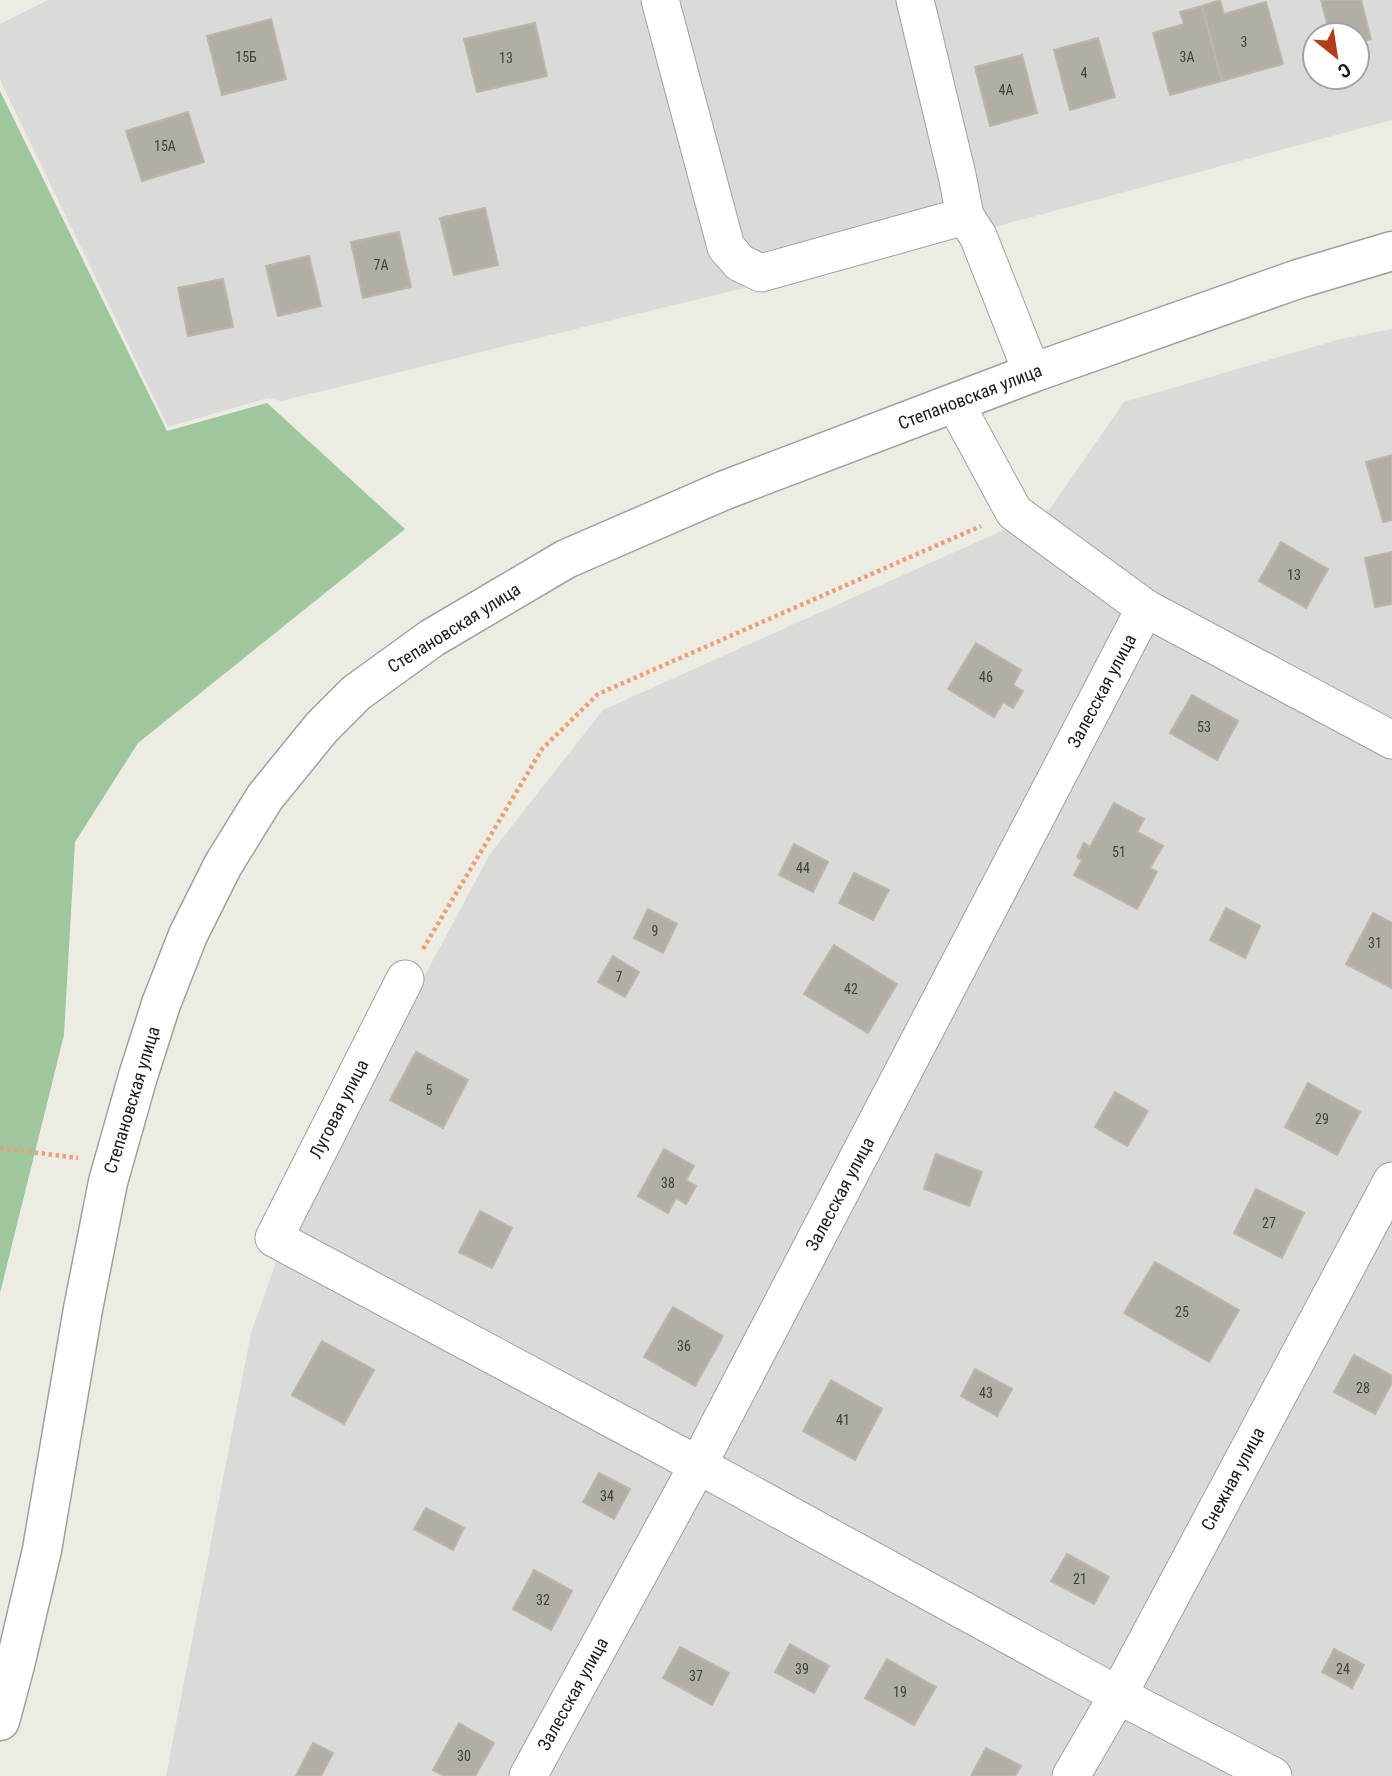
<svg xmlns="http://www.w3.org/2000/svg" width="1392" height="1776" viewBox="0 0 1392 1776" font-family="'Roboto Condensed',sans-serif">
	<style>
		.residential { fill: #dadad9; fill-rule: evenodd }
		.forest { fill: #9fc79d }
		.building { fill: #b1aea6; stroke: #bcb6a8; stroke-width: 2 }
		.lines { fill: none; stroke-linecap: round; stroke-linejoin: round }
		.minor-casing { stroke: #a0a0a0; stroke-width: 39 }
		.tertiary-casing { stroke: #a0a0a0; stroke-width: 41 }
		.path { stroke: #e99f78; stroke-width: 4.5; stroke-dasharray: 3.5 3.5; stroke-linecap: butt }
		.minor { stroke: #fff; stroke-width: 37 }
		.tertiary { stroke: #fff; stroke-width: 38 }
		.labels { text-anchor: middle; stroke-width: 5; stroke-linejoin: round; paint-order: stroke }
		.number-label { font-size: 14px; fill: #41403e }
		.street-label { font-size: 18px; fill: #1c1c1c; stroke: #fff }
	</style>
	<rect width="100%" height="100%" fill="#ecece3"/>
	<g class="residential">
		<path d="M48,0H1392V120L998,226L281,401L268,398L168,427L0,80V24ZM1315,35H1357V77H1315Z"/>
		<polygon points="1392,329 1392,1776 166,1776 251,1333 287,1232 490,854 603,710 1050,509 1124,402 1341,339"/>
	</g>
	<polygon class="forest" points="0,91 167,431 267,403 405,529 138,743 75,842 64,1035 0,1293"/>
	<g class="building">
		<polygon points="1220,0 1224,14 1266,2 1283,64 1222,81 1202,6"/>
		<polygon points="1321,0 1361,0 1371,39 1357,43 1357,35 1330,35"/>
		<polygon points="1202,6 1222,81 1170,95 1153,33 1184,24 1180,12"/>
		<polygon points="271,19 286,79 222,95 207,36"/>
		<polygon points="535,23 547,76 477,92 464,39"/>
		<polygon points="1098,38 1115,97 1070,110 1054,50"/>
		<polygon points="1022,55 1037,113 990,126 975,67"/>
		<polygon points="188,112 204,162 142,181 126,131"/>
		<polygon points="485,208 498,265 454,275 440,218"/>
		<polygon points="399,232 411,287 363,298 351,242"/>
		<polygon points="309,256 321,306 278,316 266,266"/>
		<polygon points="223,279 233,327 188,336 178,288"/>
		<polygon points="1392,455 1392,520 1383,522 1366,462"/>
		<polygon points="1281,542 1328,569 1306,608 1259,581"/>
		<polygon points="1392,552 1392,604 1375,607 1365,558"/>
		<polygon points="976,643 1021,670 1013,685 1023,691 1013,708 1003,702 994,717 948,689"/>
		<polygon points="1192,695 1238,721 1217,760 1170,733"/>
		<polygon points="1114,803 1144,819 1137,832 1163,846 1150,868 1157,872 1137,909 1074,875 1082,860 1077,857 1084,843 1090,847"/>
		<polygon points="794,844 828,862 813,892 779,875"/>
		<polygon points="854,873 889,890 873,920 839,903"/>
		<polygon points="1226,908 1260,926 1245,958 1210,940"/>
		<polygon points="648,909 677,924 663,953 634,938"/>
		<polygon points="1373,913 1392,923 1392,988 1346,964"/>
		<polygon points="834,945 897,984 868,1033 804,994"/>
		<polygon points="613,956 639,972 625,997 598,982"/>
		<polygon points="416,1052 468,1080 443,1128 390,1100"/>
		<polygon points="1308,1083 1360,1112 1337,1155 1285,1127"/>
		<polygon points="1115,1092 1148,1111 1127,1146 1095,1127"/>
		<polygon points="664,1149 694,1166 686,1180 696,1186 686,1204 676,1198 668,1213 638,1196"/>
		<polygon points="936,1154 982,1172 969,1206 924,1189"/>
		<polygon points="1256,1189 1304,1213 1282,1258 1234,1233"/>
		<polygon points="480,1211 512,1228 492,1268 459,1252"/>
		<polygon points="1155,1262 1239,1310 1209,1362 1124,1313"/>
		<polygon points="673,1307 723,1336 695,1386 644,1357"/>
		<polygon points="322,1341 374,1370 344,1424 292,1395"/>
		<polygon points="1354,1355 1392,1376 1392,1383 1375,1414 1334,1392"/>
		<polygon points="975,1369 1012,1389 997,1416 961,1396"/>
		<polygon points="831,1380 882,1409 855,1460 803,1431"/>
		<polygon points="599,1473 630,1489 614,1519 583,1502"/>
		<polygon points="426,1508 464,1528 453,1550 414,1529"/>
		<polygon points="1067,1554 1109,1577 1094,1604 1051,1581"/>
		<polygon points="534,1570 572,1591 551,1630 513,1609"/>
		<polygon points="790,1644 829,1666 814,1693 775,1672"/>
		<polygon points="680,1647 729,1673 712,1705 663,1678"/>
		<polygon points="1334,1649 1364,1665 1352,1688 1322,1672"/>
		<polygon points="887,1659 936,1687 914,1725 865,1698"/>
		<polygon points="459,1723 494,1743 475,1776 444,1776 433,1770"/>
		<polygon points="313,1743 333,1753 321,1776 296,1776"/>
		<polygon points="986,1748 1021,1766 1015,1776 971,1776"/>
	</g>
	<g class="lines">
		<defs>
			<g id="minor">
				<polyline points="660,0 726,247 740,263 761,273 965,216 957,175 915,0"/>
				<polyline points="965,216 978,236 1025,355 1035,372"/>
				<polyline points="955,403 1014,512 1145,608 1392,740"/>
				<polyline points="405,979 274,1238 698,1465 1118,1695 1273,1776"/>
				<polyline points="528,1776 698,1465 1145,608"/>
				<polyline points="1071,1776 1118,1695 1392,1181"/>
			</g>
			<polyline id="tertiary" points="0,1721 15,1665 42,1550 83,1309 108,1182 138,1076 161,1004 188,935 223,865 265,797 322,727 356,693 432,638 566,559 725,490 1035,372 1298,279 1392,251"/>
		</defs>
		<use href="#minor" class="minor-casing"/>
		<use href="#tertiary" class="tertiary-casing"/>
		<g class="path">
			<polyline points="423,949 542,749 598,694 981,526"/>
			<polyline points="0,1148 78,1158"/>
		</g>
		<use href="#minor" class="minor"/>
		<use href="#tertiary" class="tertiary"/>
	</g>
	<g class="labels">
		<g class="number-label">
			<text x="1244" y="47">3</text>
			<text x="246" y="62">15Б</text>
			<text x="1187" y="62">3А</text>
			<text x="506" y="63">13</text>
			<text x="1084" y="78">4</text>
			<text x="1006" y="95">4А</text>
			<text x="165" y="151">15А</text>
			<text x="381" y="270">7А</text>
			<text x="1294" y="580">13</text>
			<text x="986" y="682">46</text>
			<text x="1204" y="732">53</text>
			<text x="1119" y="857">51</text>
			<text x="803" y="873">44</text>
			<text x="655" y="936">9</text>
			<text x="1375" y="948">31</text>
			<text x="619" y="982">7</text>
			<text x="851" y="994">42</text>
			<text x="429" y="1095">5</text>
			<text x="1322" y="1124">29</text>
			<text x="668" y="1188">38</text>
			<text x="1269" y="1228">27</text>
			<text x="1182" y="1317">25</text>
			<text x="684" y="1351">36</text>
			<text x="1363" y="1393">28</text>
			<text x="986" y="1398">43</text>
			<text x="843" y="1425">41</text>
			<text x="607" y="1501">34</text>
			<text x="1080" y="1584">21</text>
			<text x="543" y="1605">32</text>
			<text x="802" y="1674">39</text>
			<text x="1343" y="1674">24</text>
			<text x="696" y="1681">37</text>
			<text x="900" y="1697">19</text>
			<text x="464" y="1761">30</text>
		</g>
		<g class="street-label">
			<text transform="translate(970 397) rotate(-21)" y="6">Степановская улица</text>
			<text transform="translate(454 628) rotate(-32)" y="6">Степановская улица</text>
			<text transform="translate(1102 691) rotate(-62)" y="6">Залесская улица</text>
			<text transform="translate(132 1100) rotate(-73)" y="6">Степановская улица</text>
			<text transform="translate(339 1109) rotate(-63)" y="6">Луговая улица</text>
			<text transform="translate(840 1194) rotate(-62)" y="6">Залесская улица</text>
			<text transform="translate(1233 1479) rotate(-62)" y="6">Снежная улица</text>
			<text transform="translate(573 1694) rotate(-61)" y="6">Залесская улица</text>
		</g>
	</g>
	<g transform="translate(1336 56) rotate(150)"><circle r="33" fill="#ffffff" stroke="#a4a4a4" stroke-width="2"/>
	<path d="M0-5L12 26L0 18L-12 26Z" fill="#b23d17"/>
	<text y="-10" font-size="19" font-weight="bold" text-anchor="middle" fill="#1c1c1c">С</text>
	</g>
</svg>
